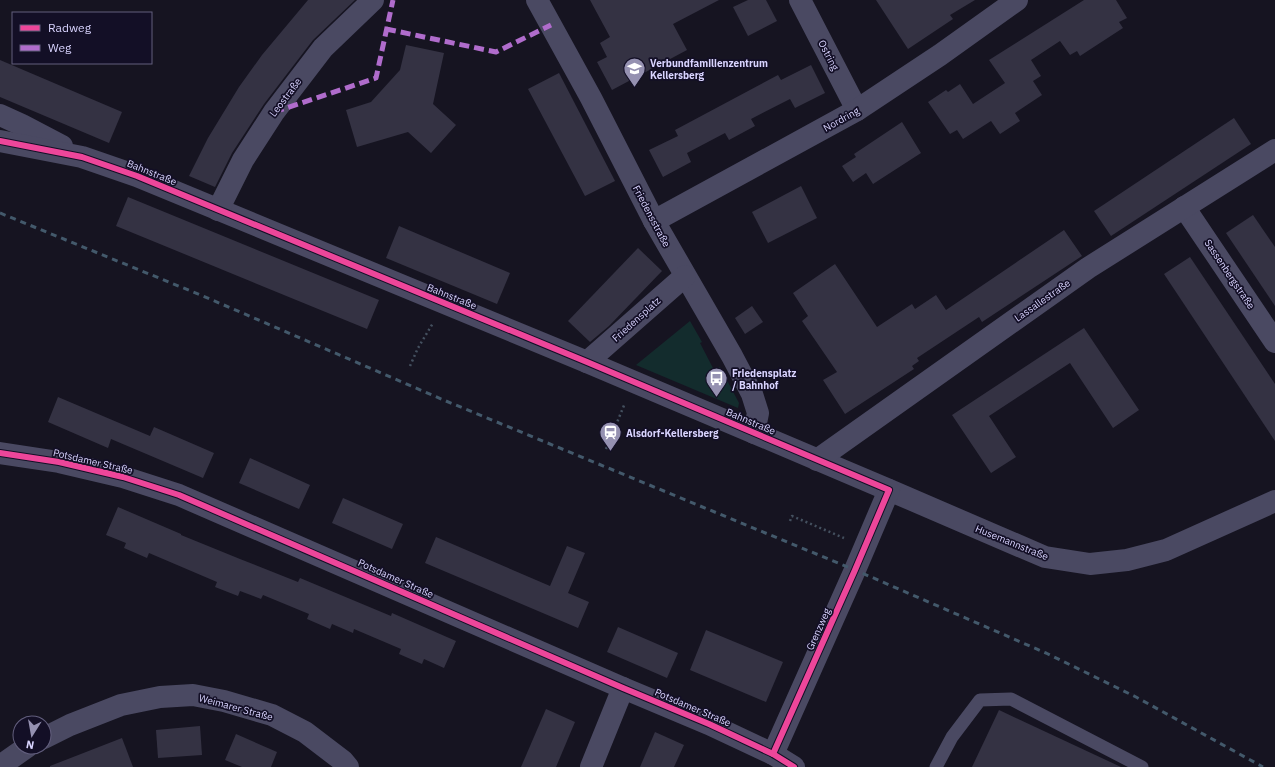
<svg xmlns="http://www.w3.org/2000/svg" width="1275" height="767" viewBox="0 0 1275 767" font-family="'IBM Plex Sans',sans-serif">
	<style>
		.green { fill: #132c2d }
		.building { fill: #343243 }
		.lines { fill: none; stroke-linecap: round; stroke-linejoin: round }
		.path { stroke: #44505f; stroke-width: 2.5; stroke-dasharray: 2 3; stroke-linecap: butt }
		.lane { stroke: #4a4962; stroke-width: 13 }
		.street { stroke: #4a4962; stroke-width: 22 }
		.rail { stroke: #43596b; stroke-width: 3; stroke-dasharray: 6 5; stroke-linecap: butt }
		.quiet { stroke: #b06ccc; stroke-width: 5; stroke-dasharray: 10 5; stroke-linecap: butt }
		.cycleway-casing { stroke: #130f26; stroke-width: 8 }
		.cycleway { stroke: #ed469a; stroke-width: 6 }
		.labels { text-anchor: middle; stroke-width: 3.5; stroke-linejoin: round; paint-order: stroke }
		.street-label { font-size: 10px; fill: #d9d4ff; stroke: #130f26 }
		.poi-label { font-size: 10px; font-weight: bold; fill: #d9d4ff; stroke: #130f26; text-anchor: start }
	</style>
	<rect width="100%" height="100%" fill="#161421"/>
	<polygon class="green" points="690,321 702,342 700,343 714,370 720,367 739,403 738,408 636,365"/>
	<g class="building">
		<polygon points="308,0 355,0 313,40 264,104 232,153 215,187 189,176 208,138 239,87 262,55"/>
		<polygon points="590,0 719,0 673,24 687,50 612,90 597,62 607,57 600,43 610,37"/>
		<polygon points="748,0 766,0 777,21 748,36 733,7"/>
		<polygon points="876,0 975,0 950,15 953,19 908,49"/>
		<polygon points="1084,0 1116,0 1127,18 1119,22 1123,28 1080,56 1077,51 1070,55 1060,41 1031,60 1041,76 1033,81 1042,95 1015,113 1020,121 1000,134 991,121 963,139 957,130 950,134 928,102 946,90 948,92 960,84 973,104 1005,83 989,60"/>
		<polygon points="406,45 444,53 433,104 456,125 431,153 408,132 357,147 346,110 371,102 400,70"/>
		<polygon points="0,60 122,112 109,143 0,97"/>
		<polygon points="811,65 825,93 795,108 790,99 751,119 755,126 729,140 725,133 687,153 691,162 663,177 649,150 678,136 675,130 778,75 781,80"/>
		<polygon points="559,73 615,181 585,196 528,89"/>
		<polygon points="1234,118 1251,144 1111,236 1094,211"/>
		<polygon points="902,122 921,153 873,184 866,173 853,182 842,166 856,157 854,154"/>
		<polygon points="801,186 817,218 768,243 752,212"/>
		<polygon points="128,197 379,300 367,329 116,226"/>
		<polygon points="1253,215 1275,247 1275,306 1226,233"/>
		<polygon points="399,226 510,273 497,304 386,258"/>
		<polygon points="1064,230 1082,256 982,322 979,317 917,358 919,361 912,366 914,369 845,414 823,380 837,372 802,321 808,316 793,293 835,264 877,327 912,304 915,309 936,295 946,310"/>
		<polygon points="638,248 662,271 609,326 590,342 568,321"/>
		<polygon points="1190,257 1275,384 1275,441 1164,274"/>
		<polygon points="752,306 763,322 745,334 735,318"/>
		<polygon points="1084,328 1139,410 1113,428 1070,363 989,416 1016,457 991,473 952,415"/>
		<polygon points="58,397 150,436 154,427 214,453 203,478 111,439 108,448 48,422"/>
		<polygon points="250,458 310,485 299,509 239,483"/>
		<polygon points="343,498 403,524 392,549 332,523"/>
		<polygon points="118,507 181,534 181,535 240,559 298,582 300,578 391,616 392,613 456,641 444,668 424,659 422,664 399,654 401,649 354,629 353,633 332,624 330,629 307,619 309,614 263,595 261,599 240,591 238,596 215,587 217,582 149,553 147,558 124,548 126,543 106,535"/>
		<polygon points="436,537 550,586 567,546 585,553 568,593 589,602 578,628 425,563"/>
		<polygon points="618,627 678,653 667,678 607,652"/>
		<polygon points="706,630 783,662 766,702 690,670"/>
		<polygon points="546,709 575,722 556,767 521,767"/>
		<polygon points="999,710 1121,767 972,767"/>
		<polygon points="200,726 202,755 158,758 156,730"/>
		<polygon points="655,732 684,745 674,767 640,767"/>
		<polygon points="236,734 277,752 271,767 242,767 225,760"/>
		<polygon points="122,738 133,767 50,767 50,766"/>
	</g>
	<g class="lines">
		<g class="path">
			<polyline points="410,366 418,348 433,323"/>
			<polyline points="606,449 625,403"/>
			<polyline points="790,521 792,516 844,538"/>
		</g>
		<polyline class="lane" points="936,767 952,737 980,700 1011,699 1142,767"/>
		<g class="street">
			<polyline points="537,0 591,98 654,221 732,356 752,394 758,413 754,433"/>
			<polyline points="800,0 857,110"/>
			<polyline points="0,115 22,125 62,146"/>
			<polyline points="0,141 82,157 137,176 587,362 889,490 1045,557 1090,564 1127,560 1166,550 1275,501"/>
			<polyline points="1184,207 1275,342"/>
			<polyline points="218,210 243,160 274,112 323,48 373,0"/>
			<polyline points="654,221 857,110 940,55 1017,0"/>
			<polyline points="587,362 685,276"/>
			<polyline points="0,453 59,462 123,477 179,495 623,688 709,724 773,754 794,767"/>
			<polyline points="817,460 1088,268 1275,150"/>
			<polyline points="44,738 70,725 121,705 160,697 193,695 224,701 272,715 305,732 343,761 348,767"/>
			<polyline points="773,754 855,570 889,490"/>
			<polyline points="0,766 27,747"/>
			<polyline points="591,767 623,688"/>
		</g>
		<polyline class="rail" points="0,213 203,296 446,401 855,570 1046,653 1136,697 1263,767"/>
		<g class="quiet">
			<polyline points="386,29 496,52 551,25"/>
			<polyline points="274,112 376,78 393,0"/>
		</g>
		<defs>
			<g id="cycleway">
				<polyline points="0,141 82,157 137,176 587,362 889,490 855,570 773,754"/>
				<polyline points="0,453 59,462 123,477 179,495 623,688 709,724 773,754 794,767"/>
			</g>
		</defs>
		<use href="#cycleway" class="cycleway-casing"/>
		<use href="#cycleway" class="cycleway"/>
	</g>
	<defs>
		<symbol id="school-pin" viewBox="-11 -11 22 30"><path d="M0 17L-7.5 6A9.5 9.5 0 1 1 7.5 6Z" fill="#9591b1" stroke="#130f26"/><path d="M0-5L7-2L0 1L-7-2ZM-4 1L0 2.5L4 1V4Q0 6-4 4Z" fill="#fff"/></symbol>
		<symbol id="bus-pin" viewBox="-11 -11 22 30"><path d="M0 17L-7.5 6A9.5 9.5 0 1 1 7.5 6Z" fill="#9591b1" stroke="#130f26"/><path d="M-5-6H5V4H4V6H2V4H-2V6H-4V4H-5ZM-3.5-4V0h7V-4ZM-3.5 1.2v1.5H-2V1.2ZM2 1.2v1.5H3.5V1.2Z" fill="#fff"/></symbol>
		<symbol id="station-pin" viewBox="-11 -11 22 30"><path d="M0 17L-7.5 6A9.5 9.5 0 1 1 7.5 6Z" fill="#9591b1" stroke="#130f26"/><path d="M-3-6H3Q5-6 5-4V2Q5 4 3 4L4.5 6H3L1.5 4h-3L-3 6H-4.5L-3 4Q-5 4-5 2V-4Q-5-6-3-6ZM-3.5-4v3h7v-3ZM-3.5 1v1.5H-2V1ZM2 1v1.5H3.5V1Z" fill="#fff"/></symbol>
	</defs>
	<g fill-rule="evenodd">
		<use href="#school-pin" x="622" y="56" width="25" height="34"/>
		<use href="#bus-pin" x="704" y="366" width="25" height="34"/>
		<use href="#station-pin" x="598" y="420" width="25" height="34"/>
	</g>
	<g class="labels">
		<g class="street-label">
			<text transform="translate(829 55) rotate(63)" y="4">Ostring</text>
			<text transform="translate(285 97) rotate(-53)" y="4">Leostraße</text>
			<text transform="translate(841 119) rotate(-29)" y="4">Nordring</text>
			<text transform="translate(152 172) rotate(22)" y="4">Bahnstraße</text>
			<text transform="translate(652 216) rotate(62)" y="4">Friedensstraße</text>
			<text transform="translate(1230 274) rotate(56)" y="4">Sassenbergstraße</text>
			<text transform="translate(452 296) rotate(22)" y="4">Bahnstraße</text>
			<text transform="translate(1042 300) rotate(-35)" y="4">Lassallestraße</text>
			<text transform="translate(636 319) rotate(-42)" y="4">Friedensplatz</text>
			<text transform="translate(751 421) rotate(23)" y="4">Bahnstraße</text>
			<text transform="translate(93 461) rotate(13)" y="4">Potsdamer Straße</text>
			<text transform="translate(1012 542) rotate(22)" y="4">Husemannstraße</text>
			<text transform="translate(396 578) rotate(24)" y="4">Potsdamer Straße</text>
			<text transform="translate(818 629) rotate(-66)" y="4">Grenzweg</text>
			<text transform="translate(236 707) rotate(15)" y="4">Weimarer Straße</text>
			<text transform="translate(693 707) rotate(23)" y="4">Potsdamer Straße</text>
		</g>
		<g class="poi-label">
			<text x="650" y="67">Verbundfamilienzentrum<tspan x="650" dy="12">Kellersberg</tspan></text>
			<text x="732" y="377">Friedensplatz<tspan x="732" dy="12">/ Bahnhof</tspan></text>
			<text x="626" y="437">Alsdorf-Kellersberg</text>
		</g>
	</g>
	<rect x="12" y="12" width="140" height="52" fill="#130f26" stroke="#625e7d"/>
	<rect x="20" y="25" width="20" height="6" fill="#ed469a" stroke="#625e7d"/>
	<text x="48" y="32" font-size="12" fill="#d9d4ff">Radweg</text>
	<rect x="20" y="45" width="20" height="6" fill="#b06ccc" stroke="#625e7d"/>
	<text x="48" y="52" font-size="12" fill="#d9d4ff">Weg</text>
	<g transform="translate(32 735) rotate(191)"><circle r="19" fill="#130f26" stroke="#625e7d"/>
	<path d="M0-3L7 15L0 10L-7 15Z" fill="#9591b1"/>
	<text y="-6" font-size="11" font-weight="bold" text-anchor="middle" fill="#d9d4ff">N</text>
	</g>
</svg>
